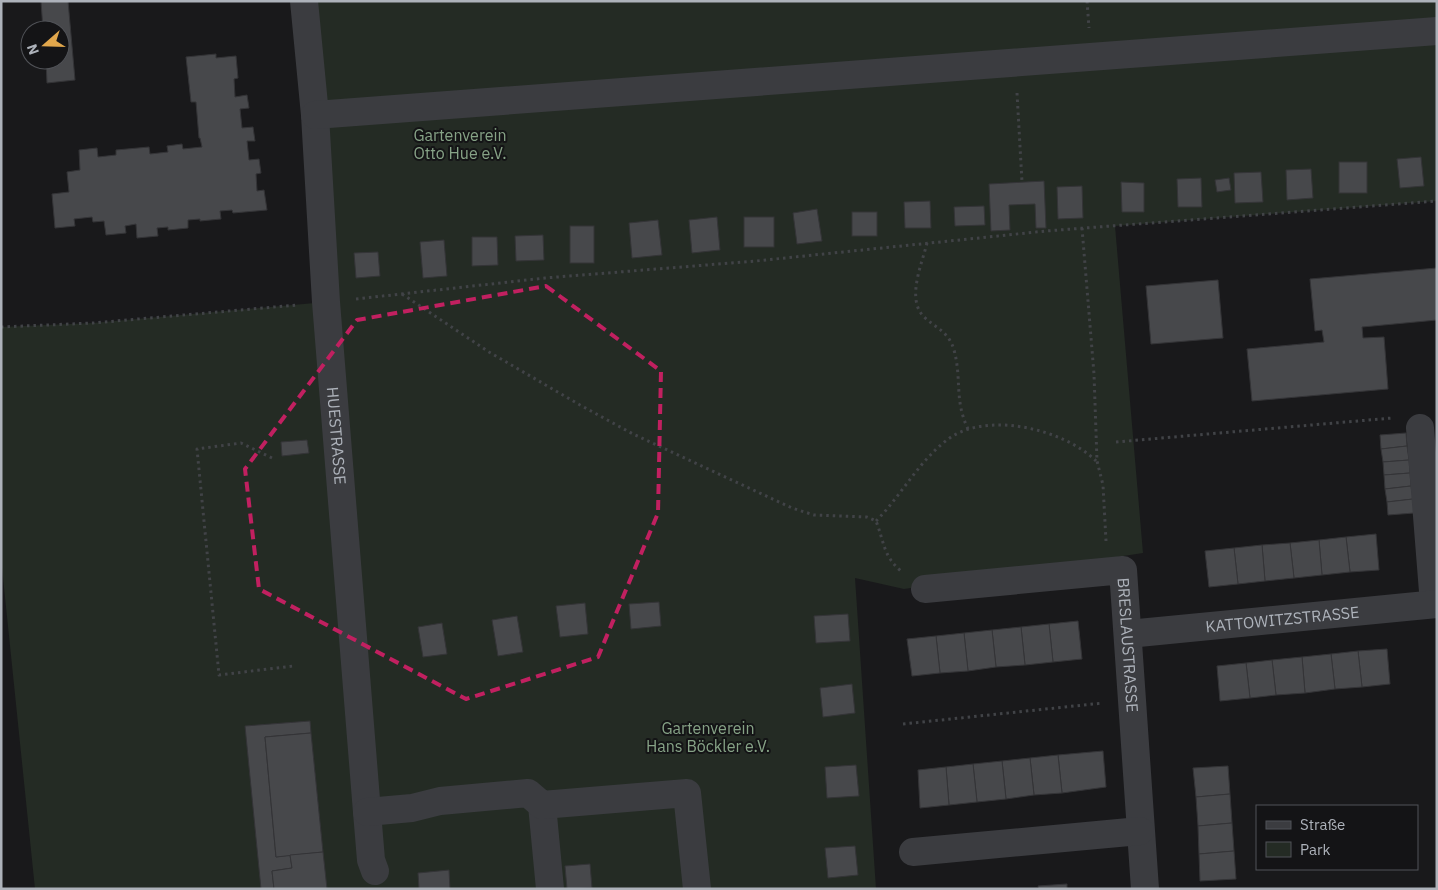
<svg xmlns="http://www.w3.org/2000/svg" width="1438" height="890" viewBox="0 0 1438 890" font-family="'IBM Plex Sans',sans-serif">
	<style>
		.green { fill: #242b24 }
		.building { fill: #47484b; stroke: #343437 }
		.lines { fill: none; stroke-linecap: round; stroke-linejoin: round }
		.path { stroke: #414347; stroke-width: 3; stroke-dasharray: 2.5 4; stroke-linecap: butt }
		.minor { stroke: #3b3c40; stroke-width: 28 }
		.marked { fill: none; stroke: #c12060; stroke-width: 4; stroke-dasharray: 10 6; stroke-linejoin: round }
		.labels { text-anchor: middle; stroke-width: 4; stroke-linejoin: round; paint-order: stroke }
		.park-label { font-size: 16px; fill: #86a286; stroke: #141416 }
		.street-label { font-size: 16px; fill: #adb2ba; stroke: #141416 }
	</style>
	<rect width="100%" height="100%" fill="#19191b"/>
	<polygon class="green" points="304,1 1437,1 1437,201 1115,226 1143,553 904,589 855,578 876,889 35,889 1,558 1,327 93,323 326,302"/>
	<g class="building">
		<polygon points="41,1 68,1 75,80 47,83 46,60 60,60 60,30 43,30"/>
		<polygon points="216,54 216,58 236,56 238,78 234,79 235,97 247,95 249,108 240,109 242,128 253,127 255,141 247,141 249,160 259,159 261,173 256,174 257,191 264,190 267,210 233,213 232,210 220,211 221,219 200,221 200,219 188,220 188,228 168,230 168,227 157,228 158,236 137,238 136,224 125,226 126,233 106,235 104,221 93,222 92,217 74,219 75,226 55,228 52,194 69,192 67,172 80,170 79,150 97,148 98,157 116,155 116,150 149,147 150,154 168,152 167,146 182,144 183,149 202,147 200,138 199,138 196,102 191,102 186,57"/>
		<polygon points="1421,157 1424,186 1400,188 1397,159"/>
		<rect x="1339" y="162" width="28" height="31"/>
		<polygon points="1311,169 1313,198 1287,200 1286,170"/>
		<polygon points="1261,172 1263,202 1235,203 1234,173"/>
		<polygon points="1201,178 1202,207 1178,207 1177,179"/>
		<polygon points="1229,178 1231,190 1217,192 1215,180"/>
		<polygon points="1044,181 1046,228 1036,228 1035,204 1009,205 1010,230 991,231 989,184"/>
		<polygon points="1121,182 1144,183 1144,212 1122,212"/>
		<polygon points="1082,186 1083,218 1058,219 1057,187"/>
		<polygon points="930,201 931,228 905,228 904,202"/>
		<polygon points="984,206 985,225 955,226 954,207"/>
		<polygon points="817,209 822,241 797,244 793,213"/>
		<rect x="852" y="212" width="25" height="24"/>
		<polygon points="717,217 720,250 692,253 689,220"/>
		<rect x="744" y="217" width="30" height="30"/>
		<polygon points="658,220 662,255 632,258 629,223"/>
		<rect x="570" y="226" width="24" height="37"/>
		<polygon points="543,235 544,260 516,261 515,236"/>
		<polygon points="472,237 497,237 498,265 472,266"/>
		<polygon points="444,240 447,276 423,278 420,242"/>
		<polygon points="378,252 380,276 356,278 354,253"/>
		<polygon points="1437,268 1437,320 1362,327 1363,338 1384,337 1388,389 1252,401 1247,349 1324,342 1322,330 1315,331 1310,279"/>
		<polygon points="1218,280 1223,338 1151,344 1146,286"/>
		<polygon points="1406,433 1407,446 1381,449 1380,435"/>
		<polygon points="307,440 309,453 282,456 281,442"/>
		<polygon points="1407,446 1409,460 1383,462 1381,449"/>
		<polygon points="1409,460 1410,473 1384,475 1383,462"/>
		<polygon points="1410,473 1411,486 1385,489 1384,475"/>
		<polygon points="1411,486 1413,499 1387,502 1385,489"/>
		<polygon points="1413,499 1414,513 1388,515 1387,502"/>
		<polygon points="1376,534 1379,570 1350,572 1346,537"/>
		<polygon points="1346,537 1350,572 1322,575 1319,540"/>
		<polygon points="1319,540 1322,575 1294,578 1290,543"/>
		<polygon points="1290,543 1294,578 1265,581 1262,545"/>
		<polygon points="1262,545 1265,581 1238,584 1234,548"/>
		<polygon points="1234,548 1238,584 1209,587 1205,551"/>
		<polygon points="659,602 661,626 631,629 629,604"/>
		<polygon points="585,603 588,634 560,637 556,606"/>
		<polygon points="848,614 850,641 816,643 814,616"/>
		<polygon points="517,616 523,652 498,656 492,620"/>
		<polygon points="1078,621 1082,659 1053,662 1049,624"/>
		<polygon points="442,623 447,654 423,657 418,627"/>
		<polygon points="1049,624 1053,662 1025,665 1021,627"/>
		<polygon points="1021,627 1025,665 996,667 992,630"/>
		<polygon points="992,630 996,667 968,671 964,633"/>
		<polygon points="964,633 968,671 940,673 936,636"/>
		<polygon points="936,636 940,673 912,676 907,639"/>
		<polygon points="1387,649 1390,684 1362,687 1358,651"/>
		<polygon points="1358,651 1362,687 1335,689 1331,654"/>
		<polygon points="1331,654 1335,689 1305,693 1302,657"/>
		<polygon points="1302,657 1305,693 1276,695 1272,660"/>
		<polygon points="1272,660 1276,695 1250,698 1246,663"/>
		<polygon points="1246,663 1250,698 1220,701 1217,666"/>
		<polygon points="852,684 855,713 823,717 820,688"/>
		<polygon points="310,721 311,733 265,737 276,857 290,855 292,868 272,871 274,889 261,889 245,726"/>
		<polygon points="311,733 323,852 276,857 265,737"/>
		<polygon points="1103,751 1106,787 1062,793 1058,755"/>
		<polygon points="1058,755 1062,793 1034,795 1030,758"/>
		<polygon points="1030,758 1034,795 1006,799 1002,761"/>
		<polygon points="1002,761 1006,799 977,802 973,764"/>
		<polygon points="973,764 977,802 949,805 946,767"/>
		<polygon points="856,765 859,796 827,798 825,767"/>
		<polygon points="1228,766 1230,794 1196,797 1193,768"/>
		<polygon points="946,767 949,805 920,808 918,770"/>
		<polygon points="1230,794 1232,823 1198,826 1196,797"/>
		<polygon points="1232,823 1234,851 1199,854 1198,826"/>
		<polygon points="855,846 858,875 828,878 825,848"/>
		<polygon points="1234,851 1236,879 1200,881 1199,854"/>
		<polygon points="323,852 327,889 274,889 272,871 292,868 290,855"/>
		<polygon points="590,864 592,888 567,889 565,866"/>
		<polygon points="449,870 450,889 419,889 418,873"/>
		<polygon points="1067,884 1067,889 1039,889 1038,886"/>
	</g>
	<g class="lines">
		<g class="path">
			<polyline points="1087,1 1089,28"/>
			<polyline points="1017,93 1022,182"/>
			<polyline points="1082,228 1094,374 1097,461 1103,485 1106,541"/>
			<path d="M927,243C922,264 906,299 924,317C936,328 949,332 954,350C962,379 954,400 968,429"/>
			<path d="M402,294L489,352L580,405L633,434L792,508L814,515L867,517L876,521C884,541 883,556 901,571"/>
			<polyline points="356,299 545,278 756,261 1046,231 1437,201"/>
			<polyline points="1,327 93,323 297,305"/>
			<polyline points="1116,442 1392,418"/>
			<polyline points="272,458 241,443 197,449 219,675 293,666"/>
			<path d="M876,521C901,496 918,462 947,440C985,410 1064,429 1096,461"/>
			<polyline points="903,724 1103,703"/>
		</g>
		<g class="minor">
			<path id="s1" d="M304,1L315,115L326,302L367,812L371,860L375,871"/>
			<polyline points="315,115 1437,31"/>
			<polyline points="1420,428 1434,604"/>
			<path id="s2" d="M925,589L1123,570L1145,889"/>
			<path id="s3" d="M1128,634L1437,604"/>
			<polyline points="542,805 550,889"/>
			<polyline points="367,812 412,808 440,801 528,793 542,805 687,793 697,889"/>
			<polyline points="913,852 1140,831"/>
		</g>
	</g>
	<path class="marked" d="M546,286L661,371L658,513L598,657L466,699L259,589L245,469L357,320Z"/>
	<g class="labels">
		<g class="park-label">
			<text x="460" y="141">Gartenverein<tspan x="460" dy="18">Otto Hue e.V.</tspan></text>
			<text x="708" y="734">Gartenverein<tspan x="708" dy="18">Hans Böckler e.V.</tspan></text>
		</g>
		<g class="street-label">
			<text dy="6" stroke="none"><textPath href="#s1" startOffset="436">HUESTRASSE</textPath></text>
			<text dy="6" stroke="none"><textPath href="#s3" startOffset="155">KATTOWITZSTRASSE</textPath></text>
			<text dy="6" stroke="none"><textPath href="#s2" startOffset="274">BRESLAUSTRASSE</textPath></text>
		</g>
	</g>
	<rect width="1438" height="890" fill="none" stroke="#adb2ba" stroke-width="5"/>
	<rect x="1256" y="805" width="162" height="65" fill="#141416" stroke="#515358"/>
	<rect x="1266" y="821" width="25" height="8" fill="#3b3c40" stroke="#515358"/>
	<text x="1300" y="830" font-size="15" fill="#adb2ba">Straße</text>
	<rect x="1266" y="842" width="25" height="15" fill="#242b24" stroke="#515358"/>
	<text x="1300" y="855" font-size="15" fill="#adb2ba">Park</text>
	<g transform="translate(45 45) rotate(250)"><circle r="24" fill="#141416" stroke="#515358"/>
	<path d="M0-4L9 19L0 12L-9 19Z" fill="#e1a74c"/>
	<text y="-8" font-size="14" font-weight="bold" text-anchor="middle" fill="#adb2ba">N</text>
	</g>
</svg>
